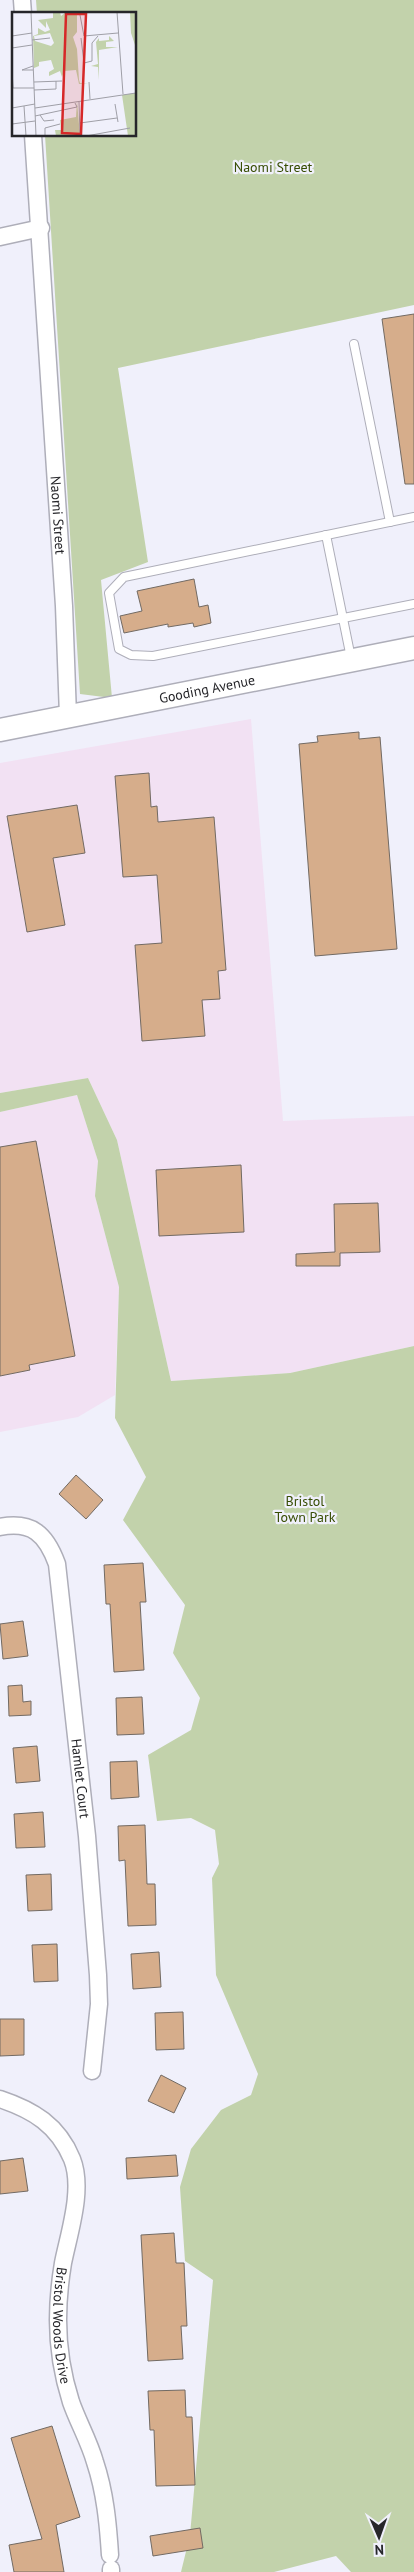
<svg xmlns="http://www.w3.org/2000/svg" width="414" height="2572" viewBox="0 0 414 2572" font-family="'PT Sans',sans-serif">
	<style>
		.industrial { fill: #f2e1f3 }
		.green { fill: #c2d2ab }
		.building { fill: #d6ad8b; stroke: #726a63 }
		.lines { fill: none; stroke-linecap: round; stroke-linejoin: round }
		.lane-casing { stroke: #aeaeb9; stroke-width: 10 }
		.street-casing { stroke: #aeaeb9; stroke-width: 19 }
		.secondary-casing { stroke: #aeaeb9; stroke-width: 25 }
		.lane { stroke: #fff; stroke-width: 8 }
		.street { stroke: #fff; stroke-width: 16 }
		.secondary { stroke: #fff; stroke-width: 22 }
		.labels { text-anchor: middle; stroke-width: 4.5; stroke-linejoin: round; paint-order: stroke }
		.park-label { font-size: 14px; fill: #374d03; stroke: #f0f0fb }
		.street-label { font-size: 14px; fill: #26262a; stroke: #f0f0fb }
		.inset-road { fill: none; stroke: #9f9fa7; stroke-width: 1 }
		.view { fill: #d62828; fill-opacity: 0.15; stroke: #d62828; stroke-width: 2.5 }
		.inset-edge { fill: none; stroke: #26262a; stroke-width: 2.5 }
	</style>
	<rect width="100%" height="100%" fill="#f0f0fb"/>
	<g class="industrial">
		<polygon points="251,719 283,1121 414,1116 414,1346 290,1373 171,1381 117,1140 88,1078 0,1093 0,763"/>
		<polygon points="77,1095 98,1161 95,1196 119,1287 115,1395 78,1417 0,1432 0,1112"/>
	</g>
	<g class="green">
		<polygon points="36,0 414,0 414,305 118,368 148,562 101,580 112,698 80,694 45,135 135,135 135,14 37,14"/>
		<polygon points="88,1078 117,1140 171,1381 290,1373 414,1346 414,2572 351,2572 336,2556 274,2572 181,2572 190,2535 213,2280 185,2261 180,2187 191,2149 221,2110 251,2095 258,2074 216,1975 212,1878 219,1864 215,1830 191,1818 157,1821 148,1755 191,1730 200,1698 173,1653 185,1605 123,1520 146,1477 115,1418 119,1287 95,1196 98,1161 77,1095 0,1112 0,1093"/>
	</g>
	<g class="building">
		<polygon points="414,314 414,484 405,484 382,319"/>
		<polygon points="194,579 199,607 208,605 211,623 194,627 193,623 168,627 168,624 124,633 120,616 142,611 137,591"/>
		<polygon points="359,732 359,739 380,737 397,949 315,956 299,744 318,742 317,736"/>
		<polygon points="149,773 151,807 157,806 158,822 214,817 226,970 218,971 220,999 202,1000 205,1036 142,1041 135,945 162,943 157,875 123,877 115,776"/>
		<polygon points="77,805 85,853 53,858 65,925 27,932 7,816"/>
		<polygon points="36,1141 75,1356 29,1365 30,1370 0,1376 0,1147"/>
		<polygon points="241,1165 244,1232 159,1236 156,1170"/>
		<polygon points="378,1203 380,1252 340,1253 340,1266 296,1266 296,1254 335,1252 334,1204"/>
		<polygon points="76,1475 103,1500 86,1519 59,1494"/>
		<polygon points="143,1563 146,1602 140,1602 144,1670 114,1672 110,1604 106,1604 104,1565"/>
		<polygon points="23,1621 28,1656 3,1659 0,1624"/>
		<polygon points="22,1685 23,1702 31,1701 31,1715 9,1716 8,1686"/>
		<polygon points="142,1697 144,1734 117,1735 116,1698"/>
		<polygon points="37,1746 40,1781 16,1783 13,1748"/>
		<polygon points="137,1761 139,1797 111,1799 110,1762"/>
		<polygon points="43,1812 45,1847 16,1848 14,1814"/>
		<polygon points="145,1825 147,1884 155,1884 156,1925 128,1926 125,1860 119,1861 118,1826"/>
		<polygon points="51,1874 52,1910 28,1911 26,1875"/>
		<polygon points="57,1944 58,1981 34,1982 32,1945"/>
		<polygon points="159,1952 161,1987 133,1989 131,1954"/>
		<polygon points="183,2012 184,2049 156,2050 155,2013"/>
		<polygon points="0,2019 24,2019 24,2055 0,2056"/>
		<polygon points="161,2075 186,2088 174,2113 148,2101"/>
		<polygon points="176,2155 178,2176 127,2179 126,2158"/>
		<polygon points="23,2158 28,2191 0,2194 0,2161"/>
		<polygon points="174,2233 176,2263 184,2263 187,2326 181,2326 183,2359 148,2361 141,2235"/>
		<polygon points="185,2390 186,2417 192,2417 195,2485 156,2486 154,2430 150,2430 148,2391"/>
		<polygon points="52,2426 80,2517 56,2525 64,2572 14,2572 9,2545 42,2539 11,2438"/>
		<polygon points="200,2528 203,2548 153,2556 150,2536"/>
	</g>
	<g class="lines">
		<defs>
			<g id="lane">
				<polyline points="354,344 390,522"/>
				<polyline points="414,517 124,577 109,593 119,649 131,655 153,656 414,604"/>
				<polyline points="326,535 351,658"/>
			</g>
			<g id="street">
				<polyline points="22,0 23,14"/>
				<path id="s1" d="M33,135L64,606L68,716"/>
				<polyline points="0,237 41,228"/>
				<path id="s2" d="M0,1527C32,1521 46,1534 57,1564L87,1836L98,1975L99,2004L92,2071"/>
				<path id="s3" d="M0,2099C33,2110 58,2125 72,2159C84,2189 69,2233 63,2263C60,2281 58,2302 58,2320C58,2346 63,2377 71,2402C78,2422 89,2441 95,2462C105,2492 108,2523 110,2555"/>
				<polyline points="111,2569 111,2572"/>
			</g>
			<g id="secondary">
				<path id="s4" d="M0,730L414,648"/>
			</g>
		</defs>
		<use href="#lane" class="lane-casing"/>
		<use href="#street" class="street-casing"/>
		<use href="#secondary" class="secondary-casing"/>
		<use href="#lane" class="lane"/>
		<use href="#street" class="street"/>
		<use href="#secondary" class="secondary"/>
	</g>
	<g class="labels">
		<g class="park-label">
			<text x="273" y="172">Naomi Street</text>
			<text x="305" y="1506">Bristol<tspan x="305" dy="16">Town Park</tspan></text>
		</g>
		<g class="street-label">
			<text dy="5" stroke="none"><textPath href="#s1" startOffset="381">Naomi Street</textPath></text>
			<text dy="5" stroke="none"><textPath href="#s4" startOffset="211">Gooding Avenue</textPath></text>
			<text dy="5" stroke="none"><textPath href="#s2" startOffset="292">Hamlet Court</textPath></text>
			<text dy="5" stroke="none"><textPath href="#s3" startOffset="266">Bristol Woods Drive</textPath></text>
		</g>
	</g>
	<g transform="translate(12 12)">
		<rect width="124" height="124" fill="#f0f0fb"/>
		<path d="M41,0H48L49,4L54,0L65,2V20L61,25L65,37L67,68L68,71H76L67,72L64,58L52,59L50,65L48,59L37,64V60L42,57L39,48L27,50V54L22,56L21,24L26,22V16L33,20L38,18L34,9V16L26,8L41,6ZM38,21L42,31L39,34L23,29L22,24ZM118,0H124V36L119,21ZM97,24L102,29L94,30V35H106L87,38V68L86,55L79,54L86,52L84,30L87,26V29L97,28ZM124,81V124H116L110,83ZM65,89L68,124H44L43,118H49L48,108L64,105Z" fill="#c2d2ab" fill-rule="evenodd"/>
		<path class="inset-road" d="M19,0L24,124M105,0L111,82M68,3L72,24L106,21M0,24L20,21M69,26L72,51L80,49V31L86,24M20,28L38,26M0,36L20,33M21,54L10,58H21M0,58L1,76M22,70L50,69M77,70L78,87M0,76H22M22,78L44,77V69M67,90L68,124M103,92L106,110M12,94L14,124M0,96L23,92M23,96L124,81M28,103L32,109L42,108M23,104L65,95L63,91M68,111L105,106M0,112L23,109M33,124V116L48,112M74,124L118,116"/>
		<path class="view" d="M54,2H74L69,122L50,121Z"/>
		<rect width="124" height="124" class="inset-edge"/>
	</g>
	<g transform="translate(379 2537) rotate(178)" stroke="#f0f0fb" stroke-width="4" paint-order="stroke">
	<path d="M0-4L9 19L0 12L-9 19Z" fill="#26262a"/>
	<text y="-8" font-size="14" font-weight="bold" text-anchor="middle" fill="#26262a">N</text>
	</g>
</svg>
